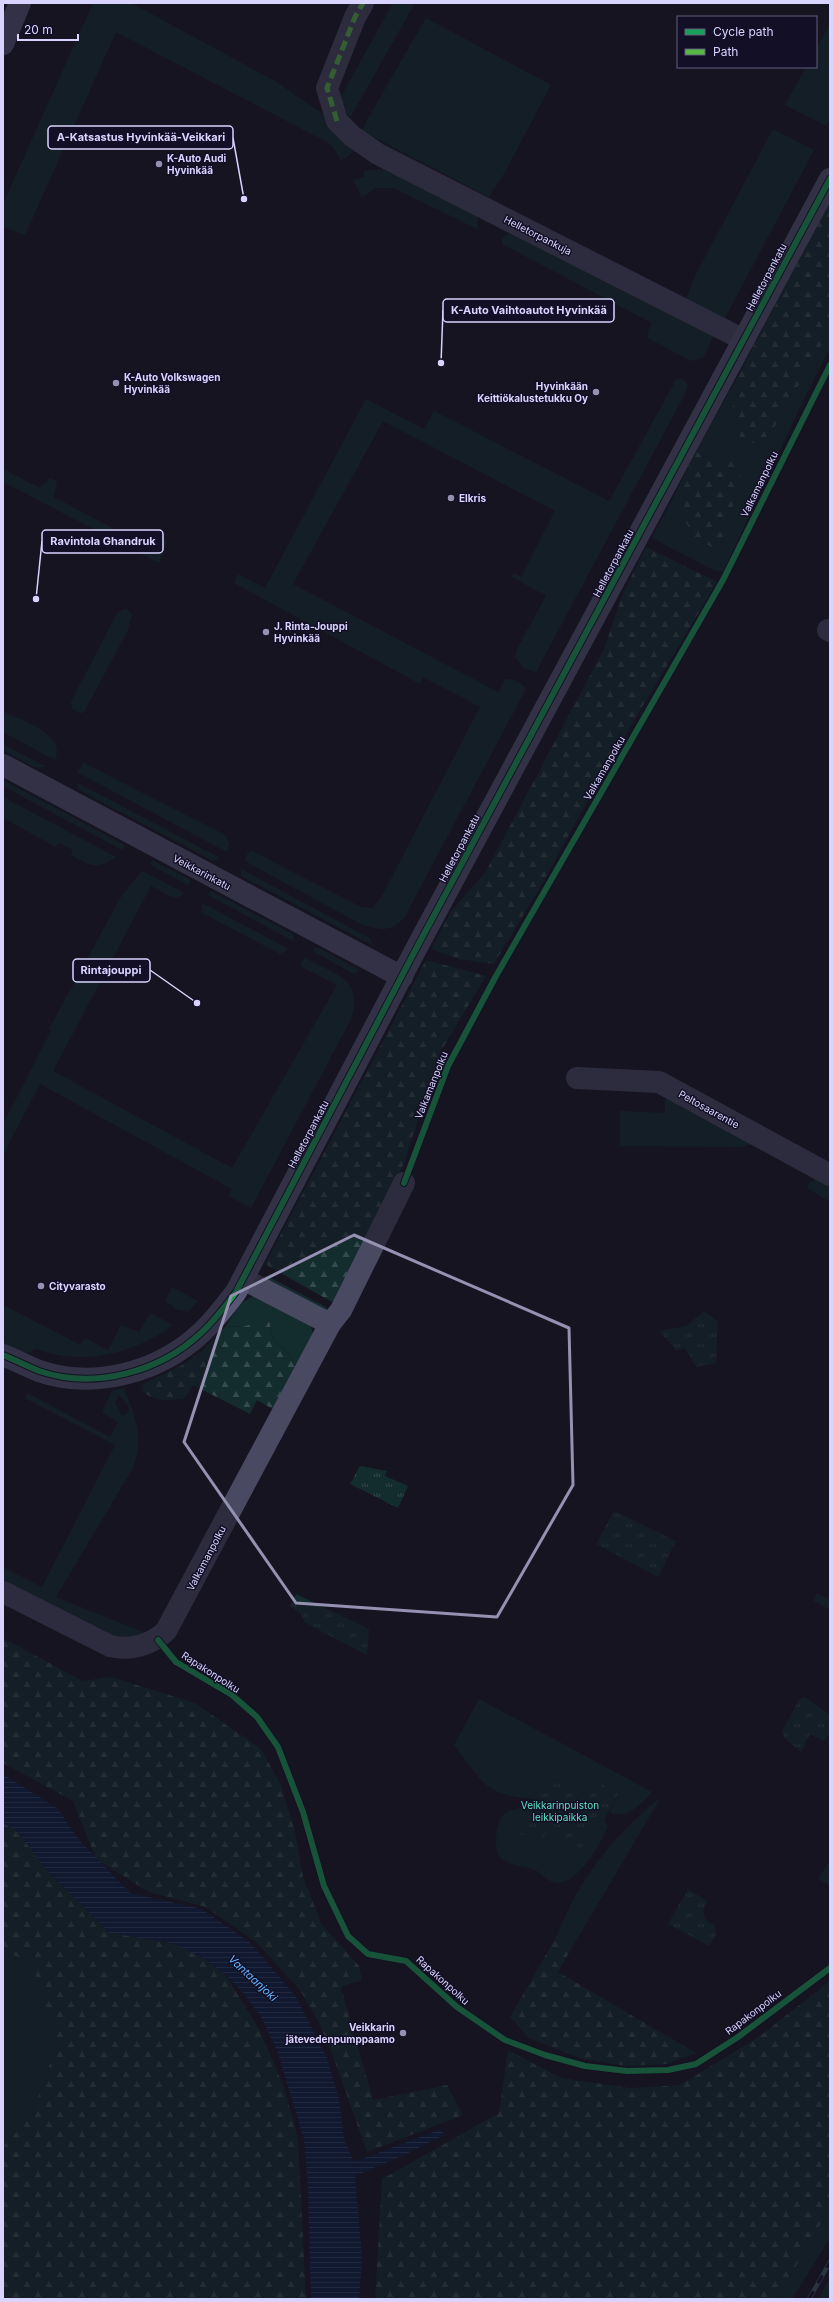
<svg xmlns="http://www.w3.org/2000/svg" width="833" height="2302" viewBox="0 0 833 2302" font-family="Inter,sans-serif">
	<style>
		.grass { fill: #132c2d; fill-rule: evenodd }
		.forest { fill: url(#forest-firs) }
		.park { fill: url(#park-tufts) }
		.water { fill: url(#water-rules) }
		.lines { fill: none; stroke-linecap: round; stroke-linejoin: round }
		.street { stroke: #4a4962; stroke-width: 22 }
		.secondary { stroke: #575674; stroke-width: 22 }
		.rail-casing { stroke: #43596b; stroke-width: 4.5 }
		.rail { stroke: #130f26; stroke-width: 3; stroke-dasharray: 9; stroke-linecap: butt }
		.quiet { stroke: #58b947; stroke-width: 5; stroke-dasharray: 10 5; stroke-linecap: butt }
		.cycleway-casing { stroke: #130f26; stroke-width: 8 }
		.cycleway { stroke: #1a9f57; stroke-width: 6 }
		.marked { fill: none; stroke: #9591b1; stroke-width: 3; stroke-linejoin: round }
		.poi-dot { fill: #9591b1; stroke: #130f26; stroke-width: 1.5 }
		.labels { text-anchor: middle; stroke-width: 3; stroke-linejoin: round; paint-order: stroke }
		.poi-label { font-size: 10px; font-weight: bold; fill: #d9d4ff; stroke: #130f26; text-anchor: start }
		.street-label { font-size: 10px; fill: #d9d4ff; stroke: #130f26 }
		.park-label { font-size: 10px; fill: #5fe0c0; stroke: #130f26 }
		.water-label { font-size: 11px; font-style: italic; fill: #62b6ff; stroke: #130f26 }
		.leader { fill: none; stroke: #d9d4ff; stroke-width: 1.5 }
		.callout-dot { fill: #d9d4ff; stroke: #130f26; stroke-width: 1.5 }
		.callout { fill: #130f26; stroke: #d9d4ff; stroke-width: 1.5 }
		.callout-label { font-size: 11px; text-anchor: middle; font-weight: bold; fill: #d9d4ff }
	</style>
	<defs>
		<pattern id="forest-firs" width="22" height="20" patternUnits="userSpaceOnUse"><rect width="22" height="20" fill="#132c2d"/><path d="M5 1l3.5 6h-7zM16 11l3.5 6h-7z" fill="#354a4c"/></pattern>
		<pattern id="park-tufts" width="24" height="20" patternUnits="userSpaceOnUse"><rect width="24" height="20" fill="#132c2d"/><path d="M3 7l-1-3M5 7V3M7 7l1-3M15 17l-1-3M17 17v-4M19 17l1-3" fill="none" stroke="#354a4c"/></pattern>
		<pattern id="water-rules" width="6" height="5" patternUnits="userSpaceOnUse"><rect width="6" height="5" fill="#0d2144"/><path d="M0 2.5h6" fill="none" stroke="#304060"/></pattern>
	</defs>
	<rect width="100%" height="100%" fill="#161421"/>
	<g class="grass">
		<polygon points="93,3 131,3 275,81 323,114 351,146 353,152 341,161 333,147 327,142 116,32 25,235 3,227 3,204"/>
		<polygon points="393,3 415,3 351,116 348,116 340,98"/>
		<polygon points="426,18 551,85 505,172 489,197 362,131 367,120"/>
		<polygon points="830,24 830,118 826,126 785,105 806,67 816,67 816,49"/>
		<polygon points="773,129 814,150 725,318 686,299 696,274"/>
		<polygon points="380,169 391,171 478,214 477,229 394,188 376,188 362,197 353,180 364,177 364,171"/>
		<polygon points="514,233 714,335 703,358 691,361 648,338 648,331 652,323 502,244 502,238 507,234"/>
		<polygon points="830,330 830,348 804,399 723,572 711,569 652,538 681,482 681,514 694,537 720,552 727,519 744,483 731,461 696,452 738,376 733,405 759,444 773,430"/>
		<path d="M677,378L683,379L688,386L686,392L536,672L524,668L515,657L518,647L546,596L512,577L513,573L521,577L555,511L383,421L293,584L498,692L505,679C515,679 520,682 526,689L404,918C390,933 380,930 361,924L245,861L247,854L252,851L361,907L373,908L383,894L480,707L423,677L420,684L234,583L238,574L265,588L366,399L424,429L434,411L609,501Z"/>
		<polygon points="3,469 40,488 50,478 57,481 54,497 146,546 157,535 167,541 159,563 3,482"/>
		<polygon points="125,609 129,610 132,616 127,632 84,712 81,713 72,709 71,702 117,613"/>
		<path d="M3,711C21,721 67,734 55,760L3,732Z"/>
		<polygon points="3,744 46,767 34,767 3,750"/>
		<polygon points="84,763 225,835 229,844 228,849 225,851 77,772"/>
		<polygon points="3,780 123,844 125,847 122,850 3,786"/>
		<polygon points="76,782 220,858 213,861 79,790"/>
		<path d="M3,797L116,857C95,871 92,866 71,855L73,850L59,843L56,847L3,818Z"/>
		<polygon points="153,861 191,880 188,885 151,865 150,862"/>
		<polygon points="241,869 371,939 372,945 241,876"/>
		<path d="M142,871L183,892L181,896L174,898L151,886L53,1071L232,1168L337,985L300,966L304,957C335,975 364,978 351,1019L251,1208L228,1196L232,1189L40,1084L3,1155V1124L51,1031L49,1029L122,895Z"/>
		<polygon points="211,891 293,934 293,941 208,895"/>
		<polygon points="202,903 289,949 280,954 201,912"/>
		<polygon points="315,948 319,948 359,970 354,974 316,953 313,950"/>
		<polygon points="665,1099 671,1100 753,1144 741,1147 620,1146 620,1111 665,1113"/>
		<polygon points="816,1179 830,1185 830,1202 807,1188 809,1183"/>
		<polygon points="265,1275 326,1307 328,1310 324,1311 268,1282"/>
		<polygon points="172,1287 198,1301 188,1312 175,1309 174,1306 165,1301"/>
		<path d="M253,1296L309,1323C319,1339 307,1354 299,1369L287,1352L273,1340L270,1324L256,1322L246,1326L225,1327L240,1304Z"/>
		<path d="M3,1305L81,1345L85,1338L108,1350L121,1325L139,1332L150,1313L173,1325C136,1353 82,1367 37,1349L25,1354L3,1343L6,1336L3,1334Z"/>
		<path d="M124,1388C135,1418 144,1435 134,1466L56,1597L143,1632L146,1636L122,1643L3,1586V1567L42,1587L115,1445L25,1398L27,1393L110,1437L118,1422L102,1412L112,1391ZM119,1395L128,1405L129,1412L122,1416L115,1403Z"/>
		<polygon points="817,1593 830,1600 830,1610 814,1601"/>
		<path d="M479,1699L652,1792C642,1804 624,1821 610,1812L619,1793L589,1796L553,1779L542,1786L534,1799C483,1795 483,1782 454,1745Z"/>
		<path d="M661,1797L573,1946L555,1939C563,1921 571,1902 581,1886C602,1851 630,1823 661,1797Z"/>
		<path d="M520,1808H528L515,1831L541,1843L546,1833L604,1820L608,1826C602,1843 574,1890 553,1882C546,1880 541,1873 535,1870C523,1865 511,1867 501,1858C493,1852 496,1825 501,1818C506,1811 512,1810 520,1808Z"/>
		<polygon points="830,1860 830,1883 829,1885 818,1879"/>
		<polygon points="3,1952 31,1961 58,2041 32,2115 3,2146"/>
		<polygon points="830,2208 830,2238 792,2299 777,2299"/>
		<polygon points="830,2278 830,2299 818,2299"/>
	</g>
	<g class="forest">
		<path d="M830,201V330L773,430L759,444C755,443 748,443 744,440C725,428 735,394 738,376Z"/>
		<polygon points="696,452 731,461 744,483 727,519 720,552 694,537 681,514 681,482"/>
		<polygon points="646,547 717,582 605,769 542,884 494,964 459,959 431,949 452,910 485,873 604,649 623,593"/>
		<polygon points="426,960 486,976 441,1051 403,1166 339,1300 332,1302 265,1264"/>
		<path d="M265,1315L270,1324L273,1340L287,1352L299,1369L276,1411L257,1400L250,1414L193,1385L185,1398C168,1400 155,1403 142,1391L143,1384L182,1365L203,1350L225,1327L246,1326Z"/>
		<polygon points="3,1638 83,1681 111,1677 195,1703 261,1749 281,1785 295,1832 303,1877 322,1925 359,1966 362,1980 341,1987 373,2100 447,2085 463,2115 367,2152 333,2056 319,2023 300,1990 256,1942 205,1907 149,1892 96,1859 73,1801 3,1763"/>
		<polygon points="3,1823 17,1831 50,1874 110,1933 172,1943 203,1958 225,1974 259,2029 284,2087 298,2138 306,2299 3,2299 3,2146 32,2115 58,2041 31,1961 3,1952"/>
		<polygon points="555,1939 573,1946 558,1972 696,2053 667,2064 627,2066 582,2059 529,2038 510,2017"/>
		<polygon points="830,1981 830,2208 777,2299 375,2299 382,2179 499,2113 508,2050 561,2078 630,2088 680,2085 760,2036"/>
	</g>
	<g class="park">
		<polygon points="704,1311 718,1322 716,1363 696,1367 685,1348 677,1351 659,1331 686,1326"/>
		<polygon points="360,1466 387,1471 385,1476 408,1486 398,1508 350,1484"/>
		<polygon points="614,1511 676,1541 658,1577 596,1544"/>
		<polygon points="296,1594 369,1629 367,1655 305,1623 301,1614 290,1606"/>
		<polygon points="805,1697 830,1715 830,1733 824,1741 810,1734 801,1752 784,1738 782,1731 800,1698"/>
		<polygon points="553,1779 589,1796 597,1782 619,1793 604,1820 595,1822 581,1850 546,1833 541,1843 514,1831 542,1786"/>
		<polygon points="688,1889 707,1901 703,1911 705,1919 715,1926 716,1935 709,1946 668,1924"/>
	</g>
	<polygon class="water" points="3,1774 58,1809 79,1840 130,1893 202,1909 252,1944 296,1997 327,2058 339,2099 344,2139 354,2162 441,2129 444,2135 402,2156 355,2176 362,2258 359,2299 311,2299 308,2185 304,2139 278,2053 262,2018 241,1990 225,1974 203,1958 172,1943 110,1933 50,1874 17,1831 3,1823"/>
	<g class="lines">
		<g class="street">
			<polyline points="363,3 355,17 327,88 337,121 352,136 378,154 744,340"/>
			<polyline points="828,630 830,631"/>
			<polyline points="577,1078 659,1082 830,1175"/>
			<polyline points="243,1279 330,1324"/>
			<path d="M3,1592L110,1646C130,1651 151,1645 166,1631L330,1324L341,1310L404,1183"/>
		</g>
		<g class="secondary">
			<polyline points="3,44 20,3"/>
			<polyline points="3,765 402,977"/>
			<path d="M3,1355C15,1360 27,1366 39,1371C95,1390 160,1372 202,1332C215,1320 225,1306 236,1292L417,947L830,179"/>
		</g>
		<defs>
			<polyline id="rail" points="809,2299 830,2262"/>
		</defs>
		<use href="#rail" class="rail-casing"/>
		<use href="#rail" class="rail"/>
		<polyline class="quiet" points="337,121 327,88 355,17 363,3"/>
		<defs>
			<g id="cycleway">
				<polyline points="404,1183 448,1066 496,976 723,580 830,365"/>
				<path d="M3,1355C15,1360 27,1366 39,1371C95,1390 160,1372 202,1332C215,1320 225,1306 236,1292L417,947L830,179"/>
				<polyline points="158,1640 176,1662 232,1695 257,1717 278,1747 303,1812 324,1886 348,1936 368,1954 406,1961 457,2007 505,2040 545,2055 585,2066 627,2071 668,2070 696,2064 738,2037 830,1968"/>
			</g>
		</defs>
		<use href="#cycleway" class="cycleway-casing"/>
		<use href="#cycleway" class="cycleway"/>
	</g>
	<path d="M0 0H833V2302H0ZM354,1235L569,1328L573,1485L497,1617L296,1603L184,1442L231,1296Z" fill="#161421" fill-opacity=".55" fill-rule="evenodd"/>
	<path class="marked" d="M354,1235L569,1328L573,1485L497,1617L296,1603L184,1442L231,1296Z"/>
	<g class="poi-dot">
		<circle cx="159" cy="164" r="4"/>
		<circle cx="116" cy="383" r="4"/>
		<circle cx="596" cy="392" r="4"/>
		<circle cx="451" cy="498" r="4"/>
		<circle cx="266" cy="632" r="4"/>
		<circle cx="41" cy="1286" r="4"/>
		<circle cx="403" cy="2033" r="4"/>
	</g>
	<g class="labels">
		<g class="poi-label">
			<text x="167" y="162">K-Auto Audi<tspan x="167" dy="12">Hyvinkää</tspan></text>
			<text x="124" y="381">K-Auto Volkswagen<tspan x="124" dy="12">Hyvinkää</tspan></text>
			<text x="588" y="390" text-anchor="end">Hyvinkään<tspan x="588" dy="12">Keittiökalustetukku Oy</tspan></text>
			<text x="459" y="502">Elkris</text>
			<text x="274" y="630">J. Rinta-Jouppi<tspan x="274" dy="12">Hyvinkää</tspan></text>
			<text x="49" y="1290">Cityvarasto</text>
			<text x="395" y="2031" text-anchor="end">Veikkarin<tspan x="395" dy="12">jätevedenpumppaamo</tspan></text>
		</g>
		<g class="street-label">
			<text transform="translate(538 235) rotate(27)" y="4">Helletorpankuja</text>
			<text transform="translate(766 277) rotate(-62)" y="4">Helletorpankatu</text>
			<text transform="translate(759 484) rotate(-64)" y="4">Valkamanpolku</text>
			<text transform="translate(613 563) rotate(-62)" y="4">Helletorpankatu</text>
			<text transform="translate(604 768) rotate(-60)" y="4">Valkamanpolku</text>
			<text transform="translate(459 848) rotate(-62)" y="4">Helletorpankatu</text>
			<text transform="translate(202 872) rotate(28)" y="4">Veikkarinkatu</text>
			<text transform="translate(431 1085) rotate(-68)" y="4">Valkamanpolku</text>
			<text transform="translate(709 1109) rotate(29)" y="4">Peltosaarentie</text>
			<text transform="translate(308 1134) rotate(-62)" y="4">Helletorpankatu</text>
			<text transform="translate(206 1558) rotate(-62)" y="4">Valkamanpolku</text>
			<text transform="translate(211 1672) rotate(33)" y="4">Rapakonpolku</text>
			<text transform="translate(443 1980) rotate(42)" y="4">Rapakonpolku</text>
			<text transform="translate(753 2012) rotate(-37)" y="4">Rapakonpolku</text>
		</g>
		<g class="park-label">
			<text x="560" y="1809">Veikkarinpuiston<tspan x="560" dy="12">leikkipaikka</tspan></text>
		</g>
		<g class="water-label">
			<text transform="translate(253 1978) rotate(43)" y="4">Vantaanjoki</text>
		</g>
	</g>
	<path class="leader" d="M244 199L233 138M441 363L443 310M36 599L42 541M197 1003L150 970"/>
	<g class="callout-dot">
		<circle cx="244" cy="199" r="4"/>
		<circle cx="441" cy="363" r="4"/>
		<circle cx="36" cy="599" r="4"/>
		<circle cx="197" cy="1003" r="4"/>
	</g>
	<g class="callout">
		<rect x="48" y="126" width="185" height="23" rx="4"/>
		<rect x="443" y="299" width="171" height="23" rx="4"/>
		<rect x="42" y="530" width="121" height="23" rx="4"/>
		<rect x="73" y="959" width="77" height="23" rx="4"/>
	</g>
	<g class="callout-label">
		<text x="141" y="141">A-Katsastus Hyvinkää-Veikkari</text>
		<text x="529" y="314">K-Auto Vaihtoautot Hyvinkää</text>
		<text x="103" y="545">Ravintola Ghandruk</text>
		<text x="111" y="974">Rintajouppi</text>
	</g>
	<rect width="833" height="2302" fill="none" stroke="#d9d4ff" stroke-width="8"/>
	<rect x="677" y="16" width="140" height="52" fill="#130f26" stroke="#625e7d"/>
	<rect x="685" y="29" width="20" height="6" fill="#1a9f57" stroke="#625e7d"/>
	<text x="713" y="36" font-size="12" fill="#d9d4ff">Cycle path</text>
	<rect x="685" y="49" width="20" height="6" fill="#58b947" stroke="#625e7d"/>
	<text x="713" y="56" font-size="12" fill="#d9d4ff">Path</text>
	<path d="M18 34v6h60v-6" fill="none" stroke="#d9d4ff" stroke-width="2"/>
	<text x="24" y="34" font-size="12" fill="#d9d4ff" stroke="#130f26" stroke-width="3" paint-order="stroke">20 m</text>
</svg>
